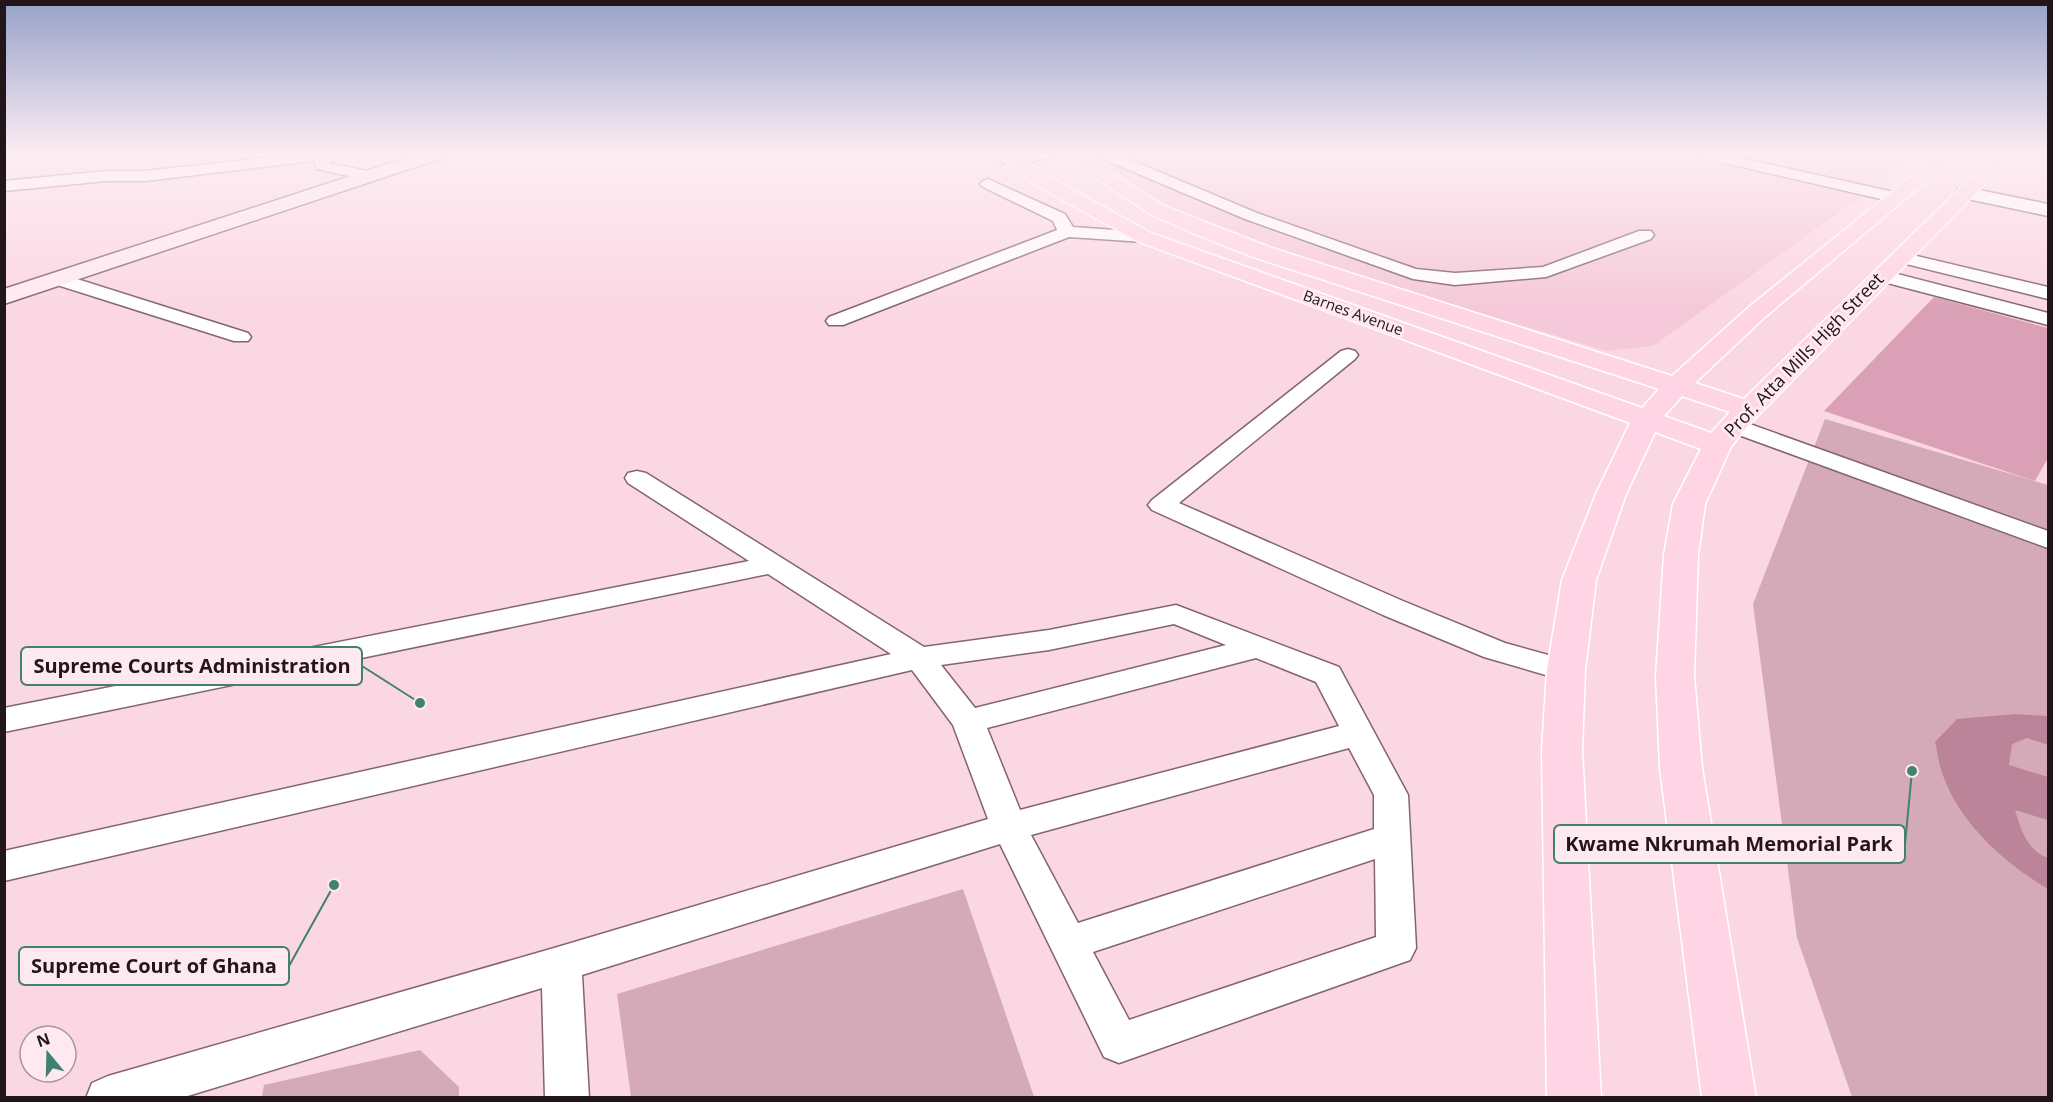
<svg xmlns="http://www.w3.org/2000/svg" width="2053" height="1102" viewBox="0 0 2053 1102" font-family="'Open Sans',sans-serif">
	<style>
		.built { fill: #f5c9d9 }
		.green { fill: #d4aab9 }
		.forest { fill: #daa1b6 }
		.water { fill: #bb8499 }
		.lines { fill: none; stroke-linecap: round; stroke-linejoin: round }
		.lane-casing { stroke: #83646f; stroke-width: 3 }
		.street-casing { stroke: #83646f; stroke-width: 3 }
		.secondary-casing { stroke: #83646f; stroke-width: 3 }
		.primary-casing { stroke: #fff; stroke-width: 3 }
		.lane { fill: #fff; fill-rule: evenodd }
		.street { fill: #fff; fill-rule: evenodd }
		.secondary { fill: #ffeaf2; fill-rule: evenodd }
		.primary { fill: #ffd4e4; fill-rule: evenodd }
		.labels { text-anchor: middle; stroke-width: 6; stroke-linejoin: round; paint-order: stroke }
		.far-street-label { font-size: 15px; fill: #23161b; stroke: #ffe9f0 }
		.street-label { font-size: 18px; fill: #23161b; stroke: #ffe9f0 }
		.leader { fill: none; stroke: #408171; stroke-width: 2 }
		.callout-dot { fill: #408171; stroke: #ffe9f0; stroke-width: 2 }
		.callout { fill: #ffe9f0; stroke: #408171; stroke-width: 2 }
		.callout-label { font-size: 20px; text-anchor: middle; font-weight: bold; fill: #23161b }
	</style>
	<rect width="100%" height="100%" fill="#fbd7e4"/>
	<polygon class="built" points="1099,153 1912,153 1859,198 1653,346 1607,351 1354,275 1184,214 1088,157"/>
	<g class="green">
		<polygon points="1825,419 2048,485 2048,1097 1852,1097 1797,938 1753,604"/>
		<polygon points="963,889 1034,1097 631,1097 617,994"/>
		<polygon points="420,1050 459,1087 459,1097 262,1097 264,1085"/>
	</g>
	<polygon class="forest" points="1934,297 2048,328 2048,458 2035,481 1824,411"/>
	<path class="water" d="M2016,714L2048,716V745L2027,738L2012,744L2009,765L2048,777V820L2015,810C2021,829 2027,851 2048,858V889C2006,864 1962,826 1944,778C1939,767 1938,754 1935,742L1957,719Z"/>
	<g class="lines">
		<defs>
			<g id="lane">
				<polygon points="308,153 337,153 336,158 329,163 376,173 379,176 371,181 322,170 317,169 314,161 145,181 106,181 4,191 4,181 106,171 145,171"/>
				<polygon points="1094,153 1114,153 1257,213 1416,269 1455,273 1543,267 1639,231 1651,231 1654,235 1651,239 1546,277 1455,285 1413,279 1245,219 1096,156"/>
				<polygon points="1692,153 1719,153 1898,193 1906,198 1898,203 1699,157"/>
				<polygon points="988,179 1065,214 1073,227 1144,232 1150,233 1153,237 1150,241 1144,242 1069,237 843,325 829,325 826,321 829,317 1057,230 1053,221 983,187 980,184 983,181"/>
				<polygon points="1900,252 2048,287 2048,299 1894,261 1891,257 1894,253"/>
				<polygon points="1882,270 2048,313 2048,325 1876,280 1873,276 1876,272"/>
				<polygon points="58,273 248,333 251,337 248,341 234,341 51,283 49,279 51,275"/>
				<polygon points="1348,349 1355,351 1358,355 1355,359 1179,503 1403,601 1505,643 1577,663 1581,670 1577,677 1566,681 1484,657 1383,615 1152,510 1148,505 1152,500 1341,351"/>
				<polygon points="1733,418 2048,531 2048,548 1725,430 1721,425 1725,420"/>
				<path d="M637,471L646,473L924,647L1049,630L1176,605L1339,667L1408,795L1416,948L1410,960L1119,1063L1104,1057L1000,844L582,975L589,1098H545L542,988L181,1098H86L92,1083L108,1076L561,946L988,819L953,725L912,670L4,881V851L891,654L768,574L4,732V708L749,561L628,483L625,478L628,473ZM1174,624L1226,645L975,708L941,665L1049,650ZM1256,658L1316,682L1339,726L1020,810L987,728ZM1349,748L1374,795V829L1078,923L1031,835ZM1375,859L1376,937L1129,1020L1093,952Z"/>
			</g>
			<g id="street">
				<path d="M1012,153H1056L1053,157C1039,160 1017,166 1003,163L1000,159L1003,155Z"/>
				<polygon points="1965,187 2048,204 2048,216 1958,197 1955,193 1958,189"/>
			</g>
			<polygon id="secondary" points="421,153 448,153 445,157 4,304 4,289"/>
			<path id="primary" d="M993,153H1014L1053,179L1151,233L1642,408L1659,389L1253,257L1190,232L1148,213L1059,153H1080L1162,205L1269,247L1672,376L1749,307L1940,153H1960L1765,317L1695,383L1744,399L1996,153H2015L1743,431L1731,447L1705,504L1698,555L1694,676L1702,768L1756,1098H1702L1660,768L1656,676L1664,555L1673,504L1701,449L1655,432L1626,494L1596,580L1585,670L1582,750L1601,1098H1547L1542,750L1547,670L1562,580L1596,494L1630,423L1137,241L1039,187ZM1682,396L1730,412L1711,433L1664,416Z"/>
		</defs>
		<use href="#lane" class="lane-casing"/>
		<use href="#street" class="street-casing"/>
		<use href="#secondary" class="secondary-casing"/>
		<use href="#primary" class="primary-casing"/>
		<use href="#lane" class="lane"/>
		<use href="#street" class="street"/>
		<use href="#secondary" class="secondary"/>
		<use href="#primary" class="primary"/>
	</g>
	<linearGradient id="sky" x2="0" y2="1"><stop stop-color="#96a1c8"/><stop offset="0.5" stop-color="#fdedf3"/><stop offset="1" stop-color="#fdedf3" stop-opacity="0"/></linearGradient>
	<rect width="2053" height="307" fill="url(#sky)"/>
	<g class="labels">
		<g class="far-street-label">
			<text transform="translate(1353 313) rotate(20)" y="5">Barnes Avenue</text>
		</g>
		<g class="street-label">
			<text transform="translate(1804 355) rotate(-46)" y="6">Prof. Atta Mills High Street</text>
		</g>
	</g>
	<path class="leader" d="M420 703L362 666M1912 771L1905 844M334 885L289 966"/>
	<g class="callout-dot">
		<circle cx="420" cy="703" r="6"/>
		<circle cx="1912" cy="771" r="6"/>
		<circle cx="334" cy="885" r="6"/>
	</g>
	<g class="callout">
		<rect x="21" y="647" width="341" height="38" rx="6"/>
		<rect x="1554" y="825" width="351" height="38" rx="6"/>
		<rect x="19" y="947" width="270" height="38" rx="6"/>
	</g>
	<g class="callout-label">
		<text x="192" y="673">Supreme Courts Administration</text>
		<text x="1729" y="851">Kwame Nkrumah Memorial Park</text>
		<text x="154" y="973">Supreme Court of Ghana</text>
	</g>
	<rect width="2053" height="1102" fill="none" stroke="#23161b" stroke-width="12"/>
	<g transform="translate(48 1054) rotate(341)"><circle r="28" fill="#ffe9f0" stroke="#a7959b" stroke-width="1.5"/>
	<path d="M0-4.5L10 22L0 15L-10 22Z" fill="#408171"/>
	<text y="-9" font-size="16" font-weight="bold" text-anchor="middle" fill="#23161b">N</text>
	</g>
</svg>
